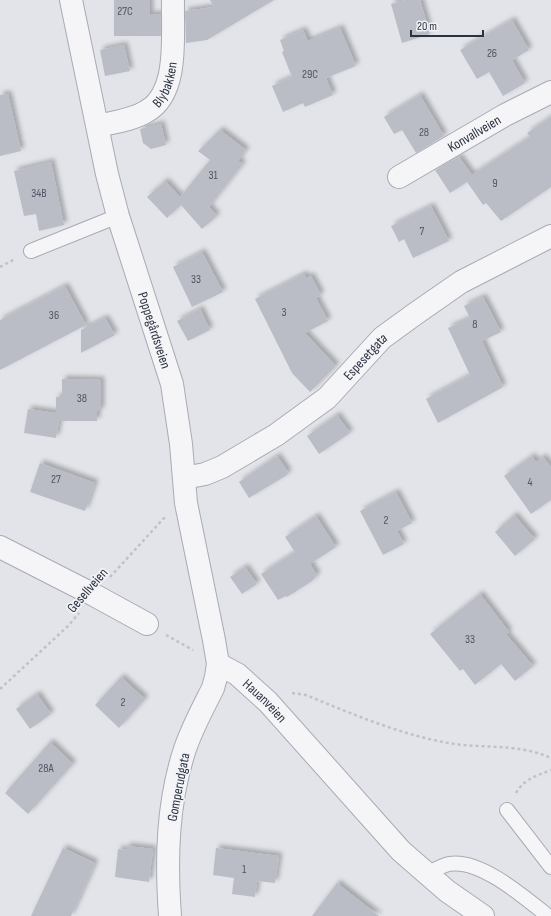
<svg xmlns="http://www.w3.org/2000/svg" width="551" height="916" viewBox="0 0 551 916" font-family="'Sofia Sans Condensed',sans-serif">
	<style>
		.building { fill: #babdc6; filter: url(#shadow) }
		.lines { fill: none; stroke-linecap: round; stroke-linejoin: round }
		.lane-casing { stroke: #a7abb3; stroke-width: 16 }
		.street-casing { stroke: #a7abb3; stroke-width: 24 }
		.path { stroke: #c0c2c8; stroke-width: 2.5; stroke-dasharray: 3 3; stroke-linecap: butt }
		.lane { stroke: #f5f5f8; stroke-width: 14 }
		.street { stroke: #f5f5f8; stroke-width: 22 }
		.labels { text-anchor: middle; stroke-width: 3.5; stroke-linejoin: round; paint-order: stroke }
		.number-label { font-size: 12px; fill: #4f5562 }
		.street-label { font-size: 14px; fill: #2b3240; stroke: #f2f3f7 }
	</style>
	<defs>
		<filter id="shadow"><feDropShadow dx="3.5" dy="-3.5" stdDeviation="2" flood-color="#0004"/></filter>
	</defs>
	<rect width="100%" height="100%" fill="#e2e4e9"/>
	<g class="building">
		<polygon points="114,0 150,0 150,15 160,14 161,36 114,36"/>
		<polygon points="210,0 274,0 207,40 186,43 185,11 214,7"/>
		<polygon points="406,0 420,0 430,34 402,43 391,4"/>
		<polygon points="512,20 529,50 512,60 525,83 503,96 489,72 477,79 460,50"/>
		<polygon points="340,28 356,66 326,78 333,95 305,107 303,103 283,112 272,86 292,77 282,52 284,51 280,40 303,30 308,41"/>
		<polygon points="124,45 130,71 105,76 100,50"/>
		<polygon points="8,94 21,151 0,156 0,95"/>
		<polygon points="420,95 444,136 416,153 402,130 394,134 384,117"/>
		<polygon points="551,117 551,187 501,221 486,203 483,205 467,182 450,193 435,170 459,157 472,175 530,137 527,133"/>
		<polygon points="161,124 166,145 151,149 143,143 140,129"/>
		<polygon points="220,130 246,150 238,161 243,164 209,207 217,216 202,229 181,205 167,218 147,197 165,181 180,197 210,160 198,151"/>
		<polygon points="51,162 64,225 39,231 36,214 24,216 14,171"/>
		<polygon points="431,206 449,241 413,258 404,239 399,242 391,226"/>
		<polygon points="202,252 223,292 192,307 173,267"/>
		<polygon points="304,274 306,278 311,276 321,295 316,298 328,321 305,333 336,366 310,392 292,373 255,299"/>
		<polygon points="65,286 86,325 0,370 0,320"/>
		<polygon points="483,297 501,332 482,341 503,387 438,423 426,399 470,375 448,328 470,318 464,306"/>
		<polygon points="200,309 210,330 188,341 177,321"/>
		<polygon points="105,318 115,335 81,353 81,330"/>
		<polygon points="62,379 101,380 101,411 97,411 97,421 59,421 56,438 24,433 28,409 56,413 56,397 62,397"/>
		<polygon points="337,415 350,433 319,454 307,436"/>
		<polygon points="277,456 288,472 287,475 249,498 239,482"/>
		<polygon points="532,456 536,462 543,457 551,467 551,500 531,514 504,476"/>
		<polygon points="40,463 95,483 85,511 30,492"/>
		<polygon points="396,492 412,523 397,531 404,544 383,555 360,511"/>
		<polygon points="514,515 535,539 515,556 495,532"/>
		<polygon points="316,516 336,547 310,564 317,575 312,581 287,597 286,596 278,600 261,574 295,552 285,537"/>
		<polygon points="245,567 257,584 242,594 230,577"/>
		<polygon points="480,594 509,632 506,634 533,666 515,681 501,664 475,685 463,669 460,671 430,634"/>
		<polygon points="121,677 145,699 119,728 95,705"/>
		<polygon points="37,694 51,714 30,729 16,709"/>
		<polygon points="50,742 73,764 28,814 5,793"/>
		<polygon points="127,846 153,849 149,882 115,877 118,849 126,850"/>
		<polygon points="63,848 95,863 71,916 31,916"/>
		<polygon points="216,848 279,856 275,883 257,881 255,897 232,894 234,878 213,875"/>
		<polygon points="337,883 379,916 312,916"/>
	</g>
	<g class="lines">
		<defs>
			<g id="lane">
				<polyline points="31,251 118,216"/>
				<polyline points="507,810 551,867"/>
				<path d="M426,874C433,871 441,866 449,864C480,858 525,898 548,916"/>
			</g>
			<g id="street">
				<path id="s1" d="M71,0L107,174L118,216L172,384L181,444L186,503L214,640L218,664L216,677L213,688C203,708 192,728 185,749C167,803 166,860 170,916"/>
				<path id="s2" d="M98,126C114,122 133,120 147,111C180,92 172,33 173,0"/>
				<path id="s3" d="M399,177L505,115L551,92"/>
				<path id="s4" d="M184,478L205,474L222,467L276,435L327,398L382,338L415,314L461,282L551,236"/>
				<polyline points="0,547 94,595 147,624"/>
				<path id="s5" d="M218,664L237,674L268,702L401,851L447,891L483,916"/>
			</g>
		</defs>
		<use href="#lane" class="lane-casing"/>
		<use href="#street" class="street-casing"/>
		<g class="path">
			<polyline points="0,267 15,259"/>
			<polyline points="110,577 165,517"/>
			<polyline points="166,635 193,650"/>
			<polyline points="0,689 68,626 79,613"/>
			<path d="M292,693L306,695C352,714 399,734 448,743C483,749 518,743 551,758"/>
			<path d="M516,793C524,779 536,776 551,770"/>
		</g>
		<use href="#lane" class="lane"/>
		<use href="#street" class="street"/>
	</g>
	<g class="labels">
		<g class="number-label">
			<text x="125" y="15">27C</text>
			<text x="492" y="57">26</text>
			<text x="310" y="78">29C</text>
			<text x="424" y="136">28</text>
			<text x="213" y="179">31</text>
			<text x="495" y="187">9</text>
			<text x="39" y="197">34B</text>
			<text x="422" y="235">7</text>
			<text x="196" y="283">33</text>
			<text x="284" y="316">3</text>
			<text x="54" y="319">36</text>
			<text x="475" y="328">8</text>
			<text x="82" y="402">38</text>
			<text x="56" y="483">27</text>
			<text x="530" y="486">4</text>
			<text x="386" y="524">2</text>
			<text x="470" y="643">33</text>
			<text x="123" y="706">2</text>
			<text x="46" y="772">28A</text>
			<text x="244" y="873">1</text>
		</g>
		<g class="street-label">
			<text dy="5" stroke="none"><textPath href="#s2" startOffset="85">Blybakken</textPath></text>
			<text dy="5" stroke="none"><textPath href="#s3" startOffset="87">Konvallveien</textPath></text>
			<text dy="5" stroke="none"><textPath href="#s1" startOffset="341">Poppegårdsveien</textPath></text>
			<text dy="5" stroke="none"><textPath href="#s4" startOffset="222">Espesetgata</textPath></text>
			<text transform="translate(87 590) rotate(-49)" y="5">Gesellveien</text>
			<text dy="5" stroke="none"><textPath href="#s5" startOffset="60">Hauanveien</textPath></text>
			<text transform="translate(178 787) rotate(-79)" y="5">Gomperudgata</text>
		</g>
	</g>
	<path d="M411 30v6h72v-6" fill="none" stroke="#2b3240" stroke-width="2"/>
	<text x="417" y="30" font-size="12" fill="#2b3240" stroke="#f2f3f7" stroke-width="3" paint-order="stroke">20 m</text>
</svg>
